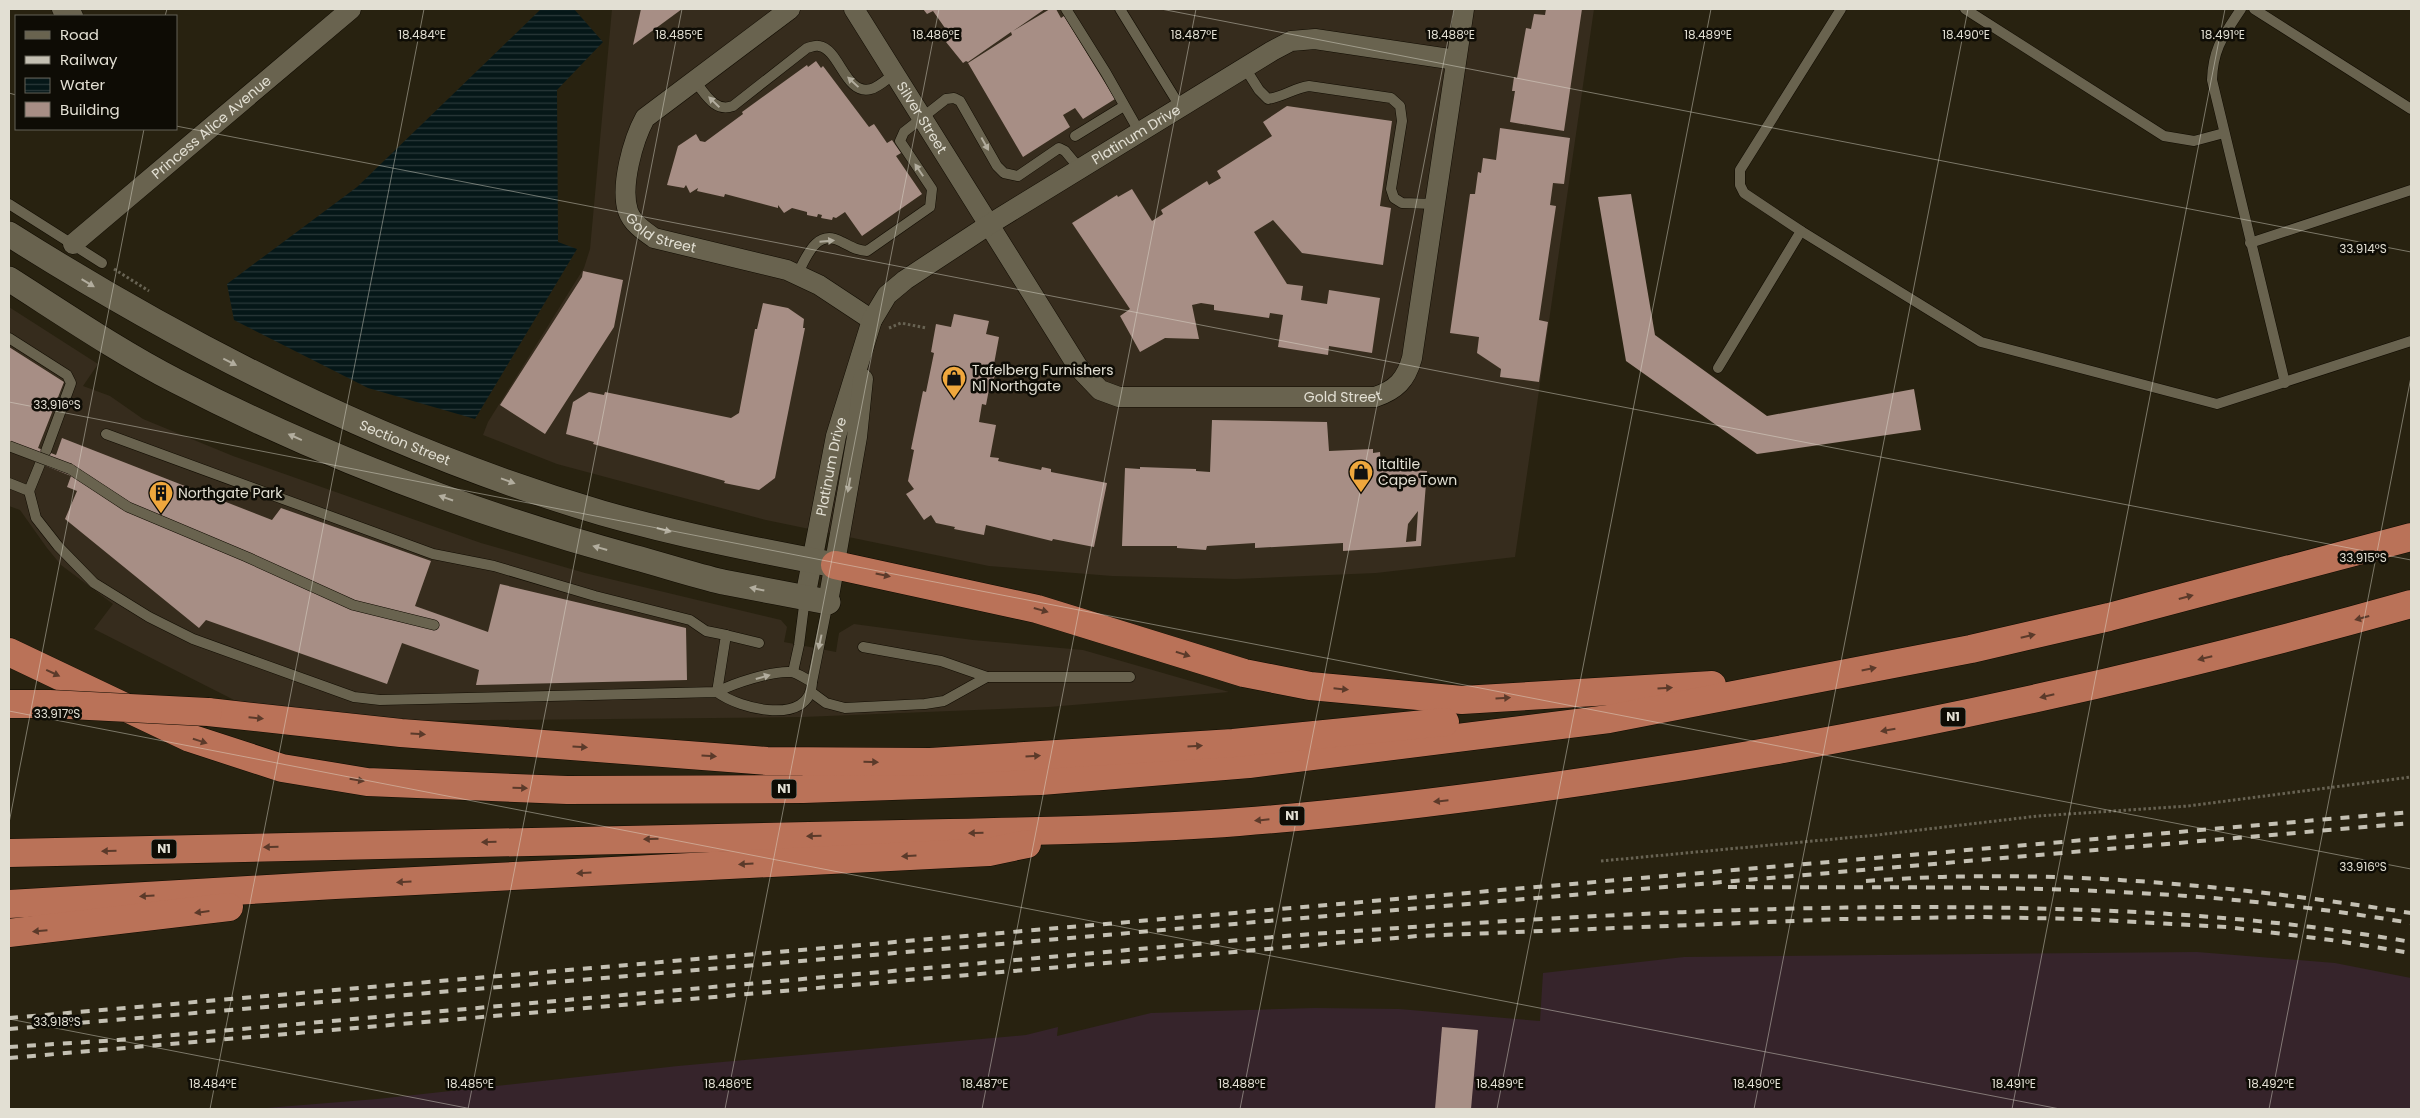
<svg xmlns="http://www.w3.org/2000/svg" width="2420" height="1118" viewBox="0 0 2420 1118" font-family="Poppins,sans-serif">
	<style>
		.commercial { fill: #362c1d }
		.industrial { fill: #36242b }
		.water { fill: url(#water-rules) }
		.building { fill: #a78e85; fill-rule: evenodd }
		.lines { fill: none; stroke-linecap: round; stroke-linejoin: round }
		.service-casing { stroke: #100b00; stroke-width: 11 }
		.minor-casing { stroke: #100b00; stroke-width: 21 }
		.tertiary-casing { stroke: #100b00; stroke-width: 26 }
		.motorway-casing { stroke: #100b00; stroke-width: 29 }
		.path { stroke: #686353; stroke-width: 3; stroke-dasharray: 2.5 2.5; stroke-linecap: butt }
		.service { stroke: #69634f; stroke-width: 10 }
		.minor { stroke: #69634f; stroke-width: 20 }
		.tertiary { stroke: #69634f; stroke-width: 25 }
		.motorway { stroke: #ba7258; stroke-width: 28 }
		.rail { stroke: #c4c0b3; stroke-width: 4; stroke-dasharray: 9 9; stroke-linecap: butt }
		.service-bridge-casing { stroke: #100b00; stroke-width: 11; stroke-linecap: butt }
		.motorway-bridge-casing { stroke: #100b00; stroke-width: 29; stroke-linecap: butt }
		.service-bridge { stroke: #69634f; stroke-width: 10 }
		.motorway-bridge { stroke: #ba7258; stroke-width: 28 }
		.oneway { fill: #b2ad9e }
		.oneway2 { fill: #5b3a2a }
		.ticks { fill: none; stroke: #e2dfd3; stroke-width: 1; stroke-opacity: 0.45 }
		.labels { text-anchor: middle; stroke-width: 5; stroke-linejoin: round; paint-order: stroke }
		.shield { fill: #0e0c05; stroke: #a2a095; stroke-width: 1 }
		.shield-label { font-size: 12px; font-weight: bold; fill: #e2dfd3 }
		.street-label { font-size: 14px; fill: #e2dfd3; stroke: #0e0c05 }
		.poi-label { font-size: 14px; fill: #e2dfd3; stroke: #0e0c05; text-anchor: start }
		.ticks-label { font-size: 12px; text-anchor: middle; fill: #e2dfd3; stroke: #0e0c05; stroke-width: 5; stroke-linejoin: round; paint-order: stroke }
	</style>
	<defs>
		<pattern id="water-rules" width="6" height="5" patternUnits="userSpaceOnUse" patternTransform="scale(1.25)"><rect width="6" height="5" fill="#051718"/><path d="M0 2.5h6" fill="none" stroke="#293839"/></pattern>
	</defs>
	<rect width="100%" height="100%" fill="#282210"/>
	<g class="commercial">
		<polygon points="612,9 1594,9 1515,557 1376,573 1235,579 1112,576 989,566 766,520 557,464 483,435 488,422 584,268 590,249"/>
		<polygon points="9,307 98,364 83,386 110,396 143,419 233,456 481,543 585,573 781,620 787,627 784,642 836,652 839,633 854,624 973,640 1083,650 1229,692 1049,707 803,717 395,721 242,704 94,629 113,604 61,565 47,548 20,510 9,506"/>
	</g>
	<polygon class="industrial" points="2197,952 2335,963 2411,978 2411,1109 253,1109 377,1099 678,1066 1026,1035 1058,1027 1057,1036 1151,1013 1315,1008 1399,1009 1540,1021 1543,973 1684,957"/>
	<polygon class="water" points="541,9 574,9 603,42 557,90 558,242 577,249 475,419 368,388 234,320 227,284 357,187"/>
	<g class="building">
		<polygon points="641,9 682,9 633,45"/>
		<polygon points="923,9 1045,9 1013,31 1050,9 1056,9 1061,18 1064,16 1115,99 1083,119 1075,108 1063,115 1070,127 1023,157 968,63 1012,35 1011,32 968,62 966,61 963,63 946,42 952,38 933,11 927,14"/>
		<polygon points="1546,9 1582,9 1564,131 1510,122 1515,91 1512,91 1514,77 1517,78 1526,28 1531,29 1534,14 1545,15"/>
		<polygon points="816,61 821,68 823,66 869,127 874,124 887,143 892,140 901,153 896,156 922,194 862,236 845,212 836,218 833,217 832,220 821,218 822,215 818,214 817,217 807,215 807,212 792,208 784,213 778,205 778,208 725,194 724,197 697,191 698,188 690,193 686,185 684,188 667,185 678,146 696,134 700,141 705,142 743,114 742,112 807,65 808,67"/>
		<polygon points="1287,106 1392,121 1380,206 1391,208 1383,265 1302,253 1273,220 1254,232 1287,284 1303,286 1301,300 1327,304 1329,290 1380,298 1372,353 1329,346 1328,355 1278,347 1283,315 1270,313 1269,318 1214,310 1214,305 1201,303 1192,305 1199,339 1165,338 1140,352 1120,316 1130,309 1072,223 1117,195 1118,197 1132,189 1152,221 1163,214 1161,210 1207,181 1209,185 1221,178 1217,171 1272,136 1263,122"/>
		<polygon points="1500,128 1570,138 1564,184 1553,183 1550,205 1556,206 1539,320 1548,322 1539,382 1500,377 1501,369 1477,353 1479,337 1450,333 1470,194 1475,194 1478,172 1481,173 1483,158 1496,160"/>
		<polygon points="1631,194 1655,335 1767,416 1914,389 1921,430 1757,454 1626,361 1598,197"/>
		<polygon points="583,271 623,280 614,327 545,434 500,405 582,277"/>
		<polygon points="763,303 788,308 804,319 803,328 805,328 775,478 759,490 724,483 725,481 593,444 594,442 566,434 573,402 589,392 604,395 605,392 731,418 739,413 755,329 757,329"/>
		<polygon points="954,314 989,321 986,334 999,337 994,364 997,368 995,376 993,380 991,379 986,405 982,404 979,422 996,425 990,457 999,458 998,461 1041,470 1042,467 1051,469 1051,472 1107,483 1094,547 1053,539 1052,541 986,525 984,535 954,529 955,527 936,523 931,515 924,520 906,494 914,489 908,481 914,450 911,449 923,391 926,392 934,353 931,352 936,324 951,327"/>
		<polygon points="9,347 64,382 38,448 56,455 62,438 272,520 281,508 431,561 415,606 488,632 500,584 686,628 687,680 476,685 479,670 402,643 387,684 206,620 199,628 65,519 77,491 67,487 71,476 9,451"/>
		<path d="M1212,420L1327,422L1329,451L1373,449V453L1380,452L1381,467L1407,466V470L1427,471L1421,546L1343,551V543L1255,548V543L1207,546L1206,550L1177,548V546H1122L1125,468L1140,469V467L1196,469V471L1210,472ZM1418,511L1416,541L1406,542L1408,524Z"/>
		<polygon points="1442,1027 1478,1030 1471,1109 1435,1109"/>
	</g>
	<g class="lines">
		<defs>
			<g id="service">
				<polyline points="1066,9 1106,73 1140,133"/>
				<polyline points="1120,9 1181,108"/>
				<polyline points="1841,9 1740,170 1740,185 1744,193 1801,231 1981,342 2217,404 2411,341"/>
				<polyline points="1965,9 2164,136 2194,141 2224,133"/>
				<path d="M2241,9C2224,35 2213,48 2212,80L2285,383"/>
				<polyline points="2254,9 2411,109"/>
				<path d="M1245,68L1259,90L1268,99C1283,97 1294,88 1309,86L1391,98L1400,106L1402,121L1391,189L1394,198L1402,203L1435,204"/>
				<path d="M694,80C705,93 714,113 733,106L807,48C811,47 815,45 819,46C840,49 845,96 871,89C879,87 888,78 894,74"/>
				<polyline points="1075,136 1124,106"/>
				<polyline points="9,204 102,263"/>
				<polyline points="2250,243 2411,190"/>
				<path d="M797,275C806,258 816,227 842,242C852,247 856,250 867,251L930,207L932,189L900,141L904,132L946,99L954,98L960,101L997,166L1004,173L1018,176L1059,148L1065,151L1080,169"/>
				<polyline points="9,338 67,375 71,383 46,451"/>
				<polyline points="1718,368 1801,231"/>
				<polyline points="106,434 433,554 494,566 595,596 690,620 706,631 726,635 717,692"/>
				<polyline points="70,469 128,507 247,557 353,605 434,625"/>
				<path d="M9,483L29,491L36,518L58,546L94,583L149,617L193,639L354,697L380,700L717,692C734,683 772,671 790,672C797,672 805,679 812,682C811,727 739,709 717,692"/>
				<polyline points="29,491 40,464"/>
				<polyline points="726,635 759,643"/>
				<polyline points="863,647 941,661 987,677"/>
				<polyline points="793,672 799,645 805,598"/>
				<polyline points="812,682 828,602"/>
				<polyline points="811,692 826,703 845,708 925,704 944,701 987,677 1130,677"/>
			</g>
			<g id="minor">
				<polyline points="62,9 73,16"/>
				<path id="s1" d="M790,9L645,118C633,140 620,186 628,211C632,223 644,231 654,238L787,270L819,285L872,320"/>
				<path id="s2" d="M854,9L1078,367L1100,390L1119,397H1375C1396,390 1406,380 1412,358L1464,9"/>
				<path id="s3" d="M73,244L351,9"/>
				<path id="s4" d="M805,598L836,436L872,320L887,295L905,280L990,224L1272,51L1291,41L1315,39L1456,60"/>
				<polyline points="828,602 857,437 863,379"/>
			</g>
			<g id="tertiary">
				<path id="s5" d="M9,234C194,351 391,451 602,513C679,535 756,550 835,565"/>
				<path d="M9,279C64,314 118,351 176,381C321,456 476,514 633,557C663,565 693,575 723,582C758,589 793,595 828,602"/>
			</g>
			<g id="motorway">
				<polyline points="835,565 1037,609 1244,673 1310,686 1462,700 1712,685"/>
				<polyline points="9,652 190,738 282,768 367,782 567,790 803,789 1041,781 1249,764 1609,719 1971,649 2109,617 2411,537"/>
				<polyline points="9,704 50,704"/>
				<polyline points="208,712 401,733 767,761 930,762 1233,743 1445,722"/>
				<path d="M9,853L949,833C1046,831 1143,829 1239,822C1356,813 1472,798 1588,781C1866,740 2141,680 2411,604"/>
				<polyline points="9,904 335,885 989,852 1027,844"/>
				<polyline points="9,933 229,907"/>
			</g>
		</defs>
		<use href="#service" class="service-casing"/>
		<use href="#minor" class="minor-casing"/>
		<use href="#tertiary" class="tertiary-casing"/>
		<use href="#motorway" class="motorway-casing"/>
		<g class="path">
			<polyline points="114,269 149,291"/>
			<polyline points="889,328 901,323 926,328"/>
			<polyline points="1601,861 1877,835 2038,816 2188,806 2411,777"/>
		</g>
		<use href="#service" class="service"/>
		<use href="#minor" class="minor"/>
		<use href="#tertiary" class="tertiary"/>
		<use href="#motorway" class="motorway"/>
		<g class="rail">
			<path d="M1866,881C2048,867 2232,885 2411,913"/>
			<path d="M1728,887C1871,888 2014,885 2156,894C2242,899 2327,909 2411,923"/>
			<polyline points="9,1018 2411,812"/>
			<polyline points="9,1029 2411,823"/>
			<path d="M9,1047L118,1040L1285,936C1490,921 1696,908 1902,907C2073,907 2243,912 2411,942"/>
			<polyline points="9,1058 1418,936 1842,919 1978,917 2082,919 2227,927 2331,940 2411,953"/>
		</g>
		<defs>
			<polyline id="service-bridge" points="9,446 70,469"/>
			<polyline id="motorway-bridge" points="50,704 208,712"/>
		</defs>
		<use href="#service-bridge" class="service-bridge-casing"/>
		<use href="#motorway-bridge" class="motorway-bridge-casing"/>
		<use href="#service-bridge" class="service-bridge"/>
		<use href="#motorway-bridge" class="motorway-bridge"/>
	</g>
	<defs><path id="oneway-solid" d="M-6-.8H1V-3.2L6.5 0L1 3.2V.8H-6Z" transform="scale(1.25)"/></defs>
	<g class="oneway">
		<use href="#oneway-solid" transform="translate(853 82) rotate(-137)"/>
		<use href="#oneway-solid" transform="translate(714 102) rotate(-136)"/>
		<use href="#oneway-solid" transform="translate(985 144) rotate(61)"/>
		<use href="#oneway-solid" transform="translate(919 170) rotate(-124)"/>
		<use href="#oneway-solid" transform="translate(827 241) rotate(-5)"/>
		<use href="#oneway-solid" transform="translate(88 283) rotate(31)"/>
		<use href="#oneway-solid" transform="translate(230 362) rotate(27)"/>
		<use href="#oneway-solid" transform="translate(295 437) rotate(-156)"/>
		<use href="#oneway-solid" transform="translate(508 481) rotate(20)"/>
		<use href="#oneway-solid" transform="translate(849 485) rotate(100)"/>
		<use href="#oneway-solid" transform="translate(446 498) rotate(-161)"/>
		<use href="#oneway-solid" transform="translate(664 530) rotate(15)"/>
		<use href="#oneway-solid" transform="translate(600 548) rotate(-164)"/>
		<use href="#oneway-solid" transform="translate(757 589) rotate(-168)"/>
		<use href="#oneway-solid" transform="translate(820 642) rotate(102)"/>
		<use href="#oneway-solid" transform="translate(763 677) rotate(-16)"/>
	</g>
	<g class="oneway2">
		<use href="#oneway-solid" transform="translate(883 575) rotate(12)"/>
		<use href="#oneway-solid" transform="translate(2186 597) rotate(-15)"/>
		<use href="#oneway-solid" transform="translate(1041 610) rotate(16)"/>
		<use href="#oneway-solid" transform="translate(2362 618) rotate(165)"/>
		<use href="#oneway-solid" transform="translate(2028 636) rotate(-13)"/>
		<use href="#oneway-solid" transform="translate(1183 654) rotate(17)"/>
		<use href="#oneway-solid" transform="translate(2205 658) rotate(166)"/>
		<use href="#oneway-solid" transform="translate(1869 669) rotate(-11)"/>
		<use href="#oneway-solid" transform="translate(53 673) rotate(25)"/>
		<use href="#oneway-solid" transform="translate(1665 688) rotate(-4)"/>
		<use href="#oneway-solid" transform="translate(1341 689) rotate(6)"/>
		<use href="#oneway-solid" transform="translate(2047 696) rotate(167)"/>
		<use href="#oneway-solid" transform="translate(1503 698) rotate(-4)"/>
		<use href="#oneway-solid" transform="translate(256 718) rotate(6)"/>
		<use href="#oneway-solid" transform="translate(1888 730) rotate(170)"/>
		<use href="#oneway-solid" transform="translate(418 734) rotate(4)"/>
		<use href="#oneway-solid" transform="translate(200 741) rotate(18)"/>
		<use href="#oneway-solid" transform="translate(1195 746) rotate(-4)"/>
		<use href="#oneway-solid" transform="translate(580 747) rotate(4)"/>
		<use href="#oneway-solid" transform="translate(709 756) rotate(4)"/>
		<use href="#oneway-solid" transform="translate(1033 756) rotate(-4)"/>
		<use href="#oneway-solid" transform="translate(871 762) rotate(1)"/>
		<use href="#oneway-solid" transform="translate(357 780) rotate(9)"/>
		<use href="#oneway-solid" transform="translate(520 788) rotate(2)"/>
		<use href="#oneway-solid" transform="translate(1441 801) rotate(174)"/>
		<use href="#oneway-solid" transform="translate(1262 820) rotate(174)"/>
		<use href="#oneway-solid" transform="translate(976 833) rotate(178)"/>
		<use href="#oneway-solid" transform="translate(814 836) rotate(179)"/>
		<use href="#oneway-solid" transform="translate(651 839) rotate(179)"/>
		<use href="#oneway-solid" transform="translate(489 842) rotate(179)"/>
		<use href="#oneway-solid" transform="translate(271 847) rotate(179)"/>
		<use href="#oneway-solid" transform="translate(109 851) rotate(179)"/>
		<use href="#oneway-solid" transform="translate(909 856) rotate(177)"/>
		<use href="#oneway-solid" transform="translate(746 864) rotate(177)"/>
		<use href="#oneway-solid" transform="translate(584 873) rotate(177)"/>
		<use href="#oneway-solid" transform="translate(404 882) rotate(177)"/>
		<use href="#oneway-solid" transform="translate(147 896) rotate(177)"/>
		<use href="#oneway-solid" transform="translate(202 912) rotate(173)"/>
		<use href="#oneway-solid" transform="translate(40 931) rotate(175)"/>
	</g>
	<path class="ticks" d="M1161,9L2411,252M165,16L167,9M9,93L16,95M176,126L2411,560M9,402L2411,869M9,711L2060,1109M9,823L144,129M9,1019L472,1109M210,1109L424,9M468,1109L682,9M725,1109L939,9M982,1109L1196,9M1240,1109L1454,9M1497,1109L1711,9M1754,1109L1968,9M2012,1109L2225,9M2269,1109L2411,377"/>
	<defs>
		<symbol id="shop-pin" viewBox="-11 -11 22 30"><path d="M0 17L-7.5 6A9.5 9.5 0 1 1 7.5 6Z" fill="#efa73d" stroke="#0e0c05"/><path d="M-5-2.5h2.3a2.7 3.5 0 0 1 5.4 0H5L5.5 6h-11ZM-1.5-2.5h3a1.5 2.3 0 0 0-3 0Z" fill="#111"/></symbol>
		<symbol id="building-pin" viewBox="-11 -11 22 30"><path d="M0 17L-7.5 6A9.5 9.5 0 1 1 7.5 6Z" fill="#efa73d" stroke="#0e0c05"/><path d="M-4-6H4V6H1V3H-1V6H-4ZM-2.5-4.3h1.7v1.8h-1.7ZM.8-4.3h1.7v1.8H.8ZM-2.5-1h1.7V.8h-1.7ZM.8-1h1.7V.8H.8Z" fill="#111"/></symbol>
	</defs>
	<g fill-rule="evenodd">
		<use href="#shop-pin" x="940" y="364" width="28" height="38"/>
		<use href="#shop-pin" x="1347" y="458" width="28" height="38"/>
		<use href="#building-pin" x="147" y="479" width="28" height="38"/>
	</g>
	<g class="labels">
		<g class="shield">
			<rect x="1940.5" y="707.5" width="25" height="19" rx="4"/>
			<rect x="771.5" y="779.5" width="25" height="19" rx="4"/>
			<rect x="1279.5" y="806.5" width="25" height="19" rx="4"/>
			<rect x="151.5" y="839.5" width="25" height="19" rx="4"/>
		</g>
		<g class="shield-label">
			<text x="1953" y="721">N1</text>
			<text x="784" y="793">N1</text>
			<text x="1292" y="820">N1</text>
			<text x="164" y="853">N1</text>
		</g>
		<g class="street-label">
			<text dy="5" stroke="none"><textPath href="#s2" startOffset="128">Silver Street</textPath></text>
			<text dy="5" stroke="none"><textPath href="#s3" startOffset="181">Princess Alice Avenue</textPath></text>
			<text dy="5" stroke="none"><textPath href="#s4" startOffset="612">Platinum Drive</textPath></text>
			<text dy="5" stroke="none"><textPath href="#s1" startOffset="320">Gold Street</textPath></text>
			<text dy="5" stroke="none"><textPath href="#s2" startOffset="698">Gold Street</textPath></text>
			<text dy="5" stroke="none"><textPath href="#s5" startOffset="448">Section Street</textPath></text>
			<text dy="5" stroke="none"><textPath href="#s4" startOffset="134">Platinum Drive</textPath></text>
		</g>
		<g class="poi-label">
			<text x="972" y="375">Tafelberg Furnishers<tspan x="972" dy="16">N1 Northgate</tspan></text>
			<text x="1378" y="469">Italtile<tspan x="1378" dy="16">Cape Town</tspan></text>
			<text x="178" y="498">Northgate Park</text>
		</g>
	</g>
	<g class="ticks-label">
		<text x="422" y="39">18.484°E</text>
		<text x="679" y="39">18.485°E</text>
		<text x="936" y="39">18.486°E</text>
		<text x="1194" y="39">18.487°E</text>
		<text x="1451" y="39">18.488°E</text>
		<text x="1708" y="39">18.489°E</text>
		<text x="1966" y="39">18.490°E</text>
		<text x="2223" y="39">18.491°E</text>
		<text x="2363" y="253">33.914°S</text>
		<text x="57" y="409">33.916°S</text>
		<text x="2363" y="562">33.915°S</text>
		<text x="57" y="718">33.917°S</text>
		<text x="2363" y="871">33.916°S</text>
		<text x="57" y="1026">33.918°S</text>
		<text x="213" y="1088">18.484°E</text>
		<text x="470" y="1088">18.485°E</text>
		<text x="728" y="1088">18.486°E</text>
		<text x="985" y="1088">18.487°E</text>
		<text x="1242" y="1088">18.488°E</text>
		<text x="1500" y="1088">18.489°E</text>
		<text x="1757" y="1088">18.490°E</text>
		<text x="2014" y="1088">18.491°E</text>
		<text x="2271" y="1088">18.492°E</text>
	</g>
	<rect width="2420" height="1118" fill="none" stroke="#e2dfd3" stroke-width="20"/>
	<rect x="15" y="15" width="162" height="115" fill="#0e0c05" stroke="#636057"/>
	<rect x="25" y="31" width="25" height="8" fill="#69634f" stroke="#636057"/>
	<text x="60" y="40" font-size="15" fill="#e2dfd3">Road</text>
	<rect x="25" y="56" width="25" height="8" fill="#c4c0b3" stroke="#636057"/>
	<text x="60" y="65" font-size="15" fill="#e2dfd3">Railway</text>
	<rect x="25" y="78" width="25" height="15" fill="url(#water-rules)" stroke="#636057"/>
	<text x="60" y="90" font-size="15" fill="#e2dfd3">Water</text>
	<rect x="25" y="102" width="25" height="15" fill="#a78e85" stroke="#636057"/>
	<text x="60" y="115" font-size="15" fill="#e2dfd3">Building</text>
</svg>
